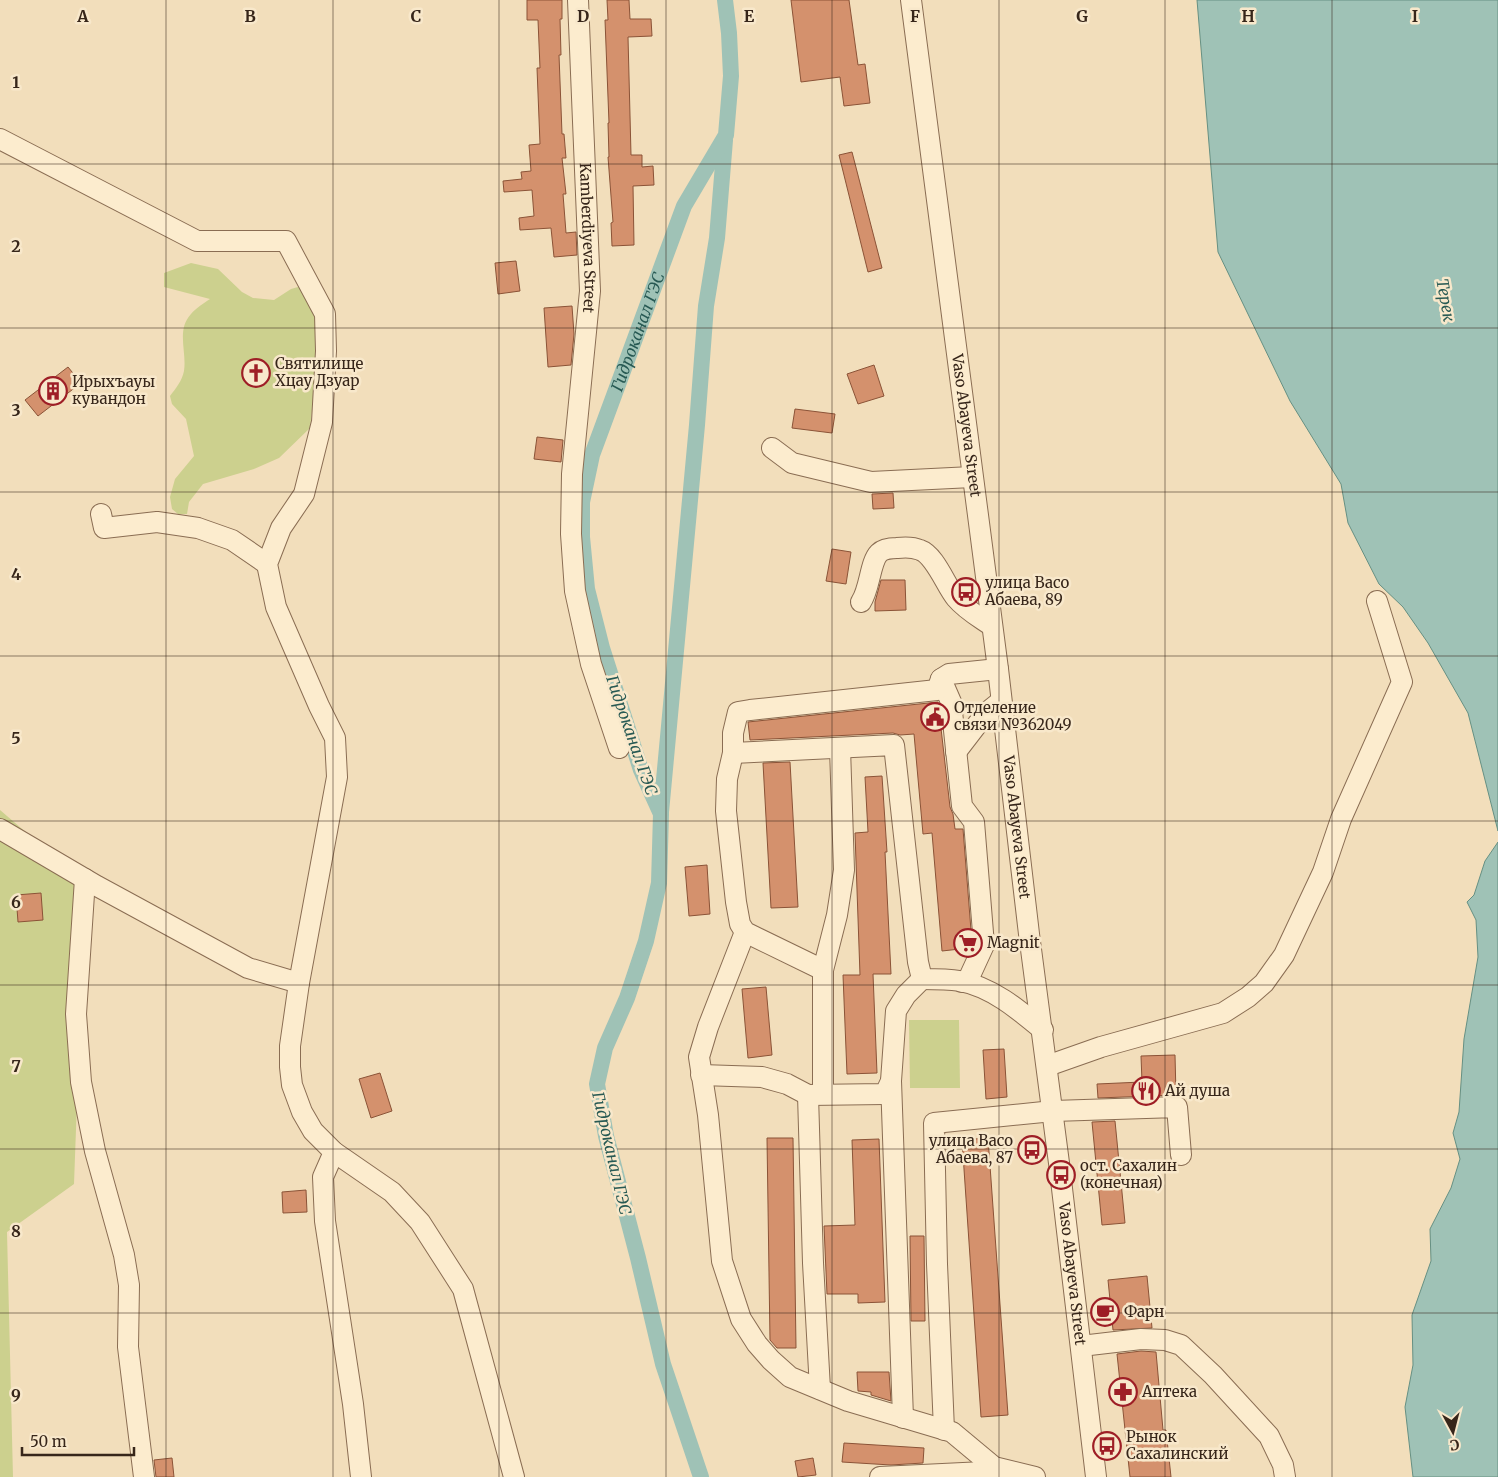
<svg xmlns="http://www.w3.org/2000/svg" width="1498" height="1477" viewBox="0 0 1498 1477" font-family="Merriweather,serif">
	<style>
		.green { fill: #ccd08e }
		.water { fill: #9fc2b6; stroke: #669083 }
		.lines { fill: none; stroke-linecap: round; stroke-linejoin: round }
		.canal { stroke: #9fc2b6; stroke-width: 16 }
		.building { fill: #d4916d; stroke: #8b5337 }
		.minor-casing { stroke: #8a6d53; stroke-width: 22 }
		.minor { stroke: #fcecce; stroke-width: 20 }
		.grid { fill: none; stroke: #37261a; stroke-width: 1; stroke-opacity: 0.55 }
		.labels { text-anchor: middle; stroke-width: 5; stroke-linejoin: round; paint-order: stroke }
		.street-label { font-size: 15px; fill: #37261a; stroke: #f8e8cb }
		.poi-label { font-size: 15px; fill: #37261a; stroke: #f8e8cb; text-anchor: start }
		.water-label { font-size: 16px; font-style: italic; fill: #275953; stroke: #f8e8cb }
		.grid-label { font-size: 16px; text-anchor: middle; font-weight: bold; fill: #37261a; stroke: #f8e8cb; stroke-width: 5; stroke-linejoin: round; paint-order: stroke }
	</style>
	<rect width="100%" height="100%" fill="#f2debb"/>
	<g class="green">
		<path d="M191,263L218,269L242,292L253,298L274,300L291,289L305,285L321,333L310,428L279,458L254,469L203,484L189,502L187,514H178L172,509L170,497L175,479L194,456L186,419L172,404L170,396C176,388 182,381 184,371C187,352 176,330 191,314C196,308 204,303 210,299L164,287V273Z"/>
		<polygon points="0,810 85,883 74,1184 7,1232 13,1477 0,1477"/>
		<polygon points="909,1020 959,1020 960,1088 910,1088"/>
	</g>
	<g class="water">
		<polygon points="1197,0 1498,0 1498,831 1468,713 1428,643 1403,607 1379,584 1348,523 1341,484 1290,401 1218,252"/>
		<polygon points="1498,842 1498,1477 1413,1477 1405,1407 1413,1365 1412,1315 1431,1261 1430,1229 1451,1188 1460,1159 1453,1133 1459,1112 1464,1039 1478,957 1476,920 1467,902 1474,895 1485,861"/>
	</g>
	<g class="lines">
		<g class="canal">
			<polyline points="661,812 697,425 706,306 717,238 725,140"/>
			<path id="s1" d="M701,1477L663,1364L638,1258L606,1136L597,1084L605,1048L627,998L646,941L659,883L661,814L641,770L602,648L587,589L582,537V502L592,455L684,206L726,135L731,76L729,33L725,0"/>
		</g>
	</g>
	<g class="building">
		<polygon points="527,0 562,0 562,19 560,19 561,55 559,55 562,134 564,134 566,158 562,158 566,194 563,194 566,233 576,232 577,255 554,257 551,228 520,230 519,218 534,216 532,190 504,192 503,181 522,179 521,172 531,171 529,145 540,144 537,68 540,68 538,20 527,20"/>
		<polygon points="607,0 629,0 630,19 651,19 652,36 628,37 631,155 642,155 642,167 653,166 654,185 633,186 634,245 612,246 611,223 613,222 608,157 609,157 608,123 609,123 605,20 608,20"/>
		<polygon points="791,0 849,0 858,65 865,64 870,103 844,106 840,77 801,82"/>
		<polygon points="852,152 882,268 868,272 839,155"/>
		<polygon points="516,261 520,291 498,294 495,263"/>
		<polygon points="572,306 574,334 571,365 548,367 544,308"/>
		<polygon points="874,365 884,396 858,404 847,374"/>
		<polygon points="68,367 81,383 38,416 25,400"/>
		<polygon points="795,409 835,414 832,433 792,428"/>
		<polygon points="537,437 563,440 561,462 534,459"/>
		<polygon points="893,493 894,508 873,509 872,494"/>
		<polygon points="832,549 851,552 846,584 826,581"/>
		<polygon points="881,580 905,580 906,610 875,611 875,602"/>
		<polygon points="938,702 950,807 953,814 955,829 963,829 972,943 969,948 942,951 932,833 923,834 914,734 900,735 893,733 750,740 748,722"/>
		<polygon points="790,762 798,907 771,908 763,763"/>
		<polygon points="882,776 887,852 885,852 891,974 873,974 877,1073 847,1074 843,975 860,975 855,833 868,832 865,777"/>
		<polygon points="707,865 710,914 689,916 685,867"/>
		<polygon points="41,893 43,920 18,922 16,895"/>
		<polygon points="766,987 772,1055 748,1058 742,989"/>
		<polygon points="1004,1049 1007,1097 986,1099 983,1050"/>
		<polygon points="1175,1055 1176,1095 1098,1098 1097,1084 1142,1082 1141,1056"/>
		<polygon points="380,1073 392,1111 371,1118 359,1079"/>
		<polygon points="1115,1121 1125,1223 1102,1225 1092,1122"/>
		<polygon points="767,1138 793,1138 796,1348 777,1348 770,1340"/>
		<polygon points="988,1138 1008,1415 981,1417 962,1140"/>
		<polygon points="879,1139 885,1302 858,1303 858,1294 827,1294 824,1226 855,1225 852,1140"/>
		<polygon points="306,1190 307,1212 283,1213 282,1192"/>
		<polygon points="910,1236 924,1236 925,1321 911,1321"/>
		<polygon points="1147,1276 1152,1328 1113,1330 1108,1280"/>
		<polygon points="1141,1351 1156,1352 1163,1430 1166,1430 1171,1477 1130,1477 1117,1354"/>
		<polygon points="857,1372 889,1372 891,1401 871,1395 871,1392 858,1391"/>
		<polygon points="844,1443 924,1448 923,1463 891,1465 842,1462"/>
		<polygon points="172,1458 174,1477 156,1477 154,1460"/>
		<polygon points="813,1458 816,1475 798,1477 795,1461"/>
	</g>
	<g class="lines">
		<defs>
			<g id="minor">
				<path id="s2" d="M578,0L590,291L572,474L571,534L575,591L591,664L619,748"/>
				<path id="s3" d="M911,0L998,669L1029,934L1059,1163L1096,1477"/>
				<polyline points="0,139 197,241 286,241 325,314 326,351 322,422 304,494 281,528 267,564 276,607 319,706 335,738 337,777 299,983 290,1046 290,1067 292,1085 302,1112 313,1131 334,1152 392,1192 420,1222 463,1289 514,1477"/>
				<polyline points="772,448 792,463 871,482 972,477"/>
				<polyline points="101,514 104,528 157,522 198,528 232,540 267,564"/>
				<path d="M861,602C870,589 870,562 879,553C883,549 892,548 897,548C905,547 913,547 920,550C935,555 946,586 956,598C966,610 979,617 992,626"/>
				<polyline points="941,679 951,702 962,806 974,822 984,945 967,982 962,982"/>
				<polyline points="956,752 986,713 1001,701"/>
				<path d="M733,753L894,745L918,962L922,979C935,979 948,979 960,981C992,987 1019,1010 1043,1030"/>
				<polyline points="0,829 97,886 248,968 299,983"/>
				<polyline points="85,879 76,1014 81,1082 95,1151 124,1255 129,1285 128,1347 144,1477"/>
				<polyline points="745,932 708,1027 699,1057 708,1115 722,1261 741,1319 757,1344 771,1360 790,1377 848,1401 952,1432 994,1467 1035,1477"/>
				<polyline points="823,970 745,932 740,924 736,902 726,811 727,779 733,753 733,733 738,712 750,710 937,690 941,679 949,674 998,669"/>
				<polyline points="1047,1066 1101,1047 1223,1013 1248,997 1264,983 1284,955 1323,872 1341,819 1402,682 1377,601"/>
				<polyline points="701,1075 762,1077 787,1084 808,1095 885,1094 891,1081 896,1011 906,995 922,979"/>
				<polyline points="891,1081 903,1418"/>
				<polyline points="823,1094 823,970 837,915 844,870 840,748"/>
				<polyline points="808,1095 813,1263 820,1389"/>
				<polyline points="334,1152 323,1177 325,1221 353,1404 361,1477"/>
				<polyline points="1081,1346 1141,1339 1165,1340 1181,1345 1213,1375 1269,1436 1283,1465 1285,1477"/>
				<polyline points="944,1430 937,1264 934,1123 1053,1111 1177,1107 1181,1155"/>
				<polyline points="880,1477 1005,1471"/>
			</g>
		</defs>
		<use href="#minor" class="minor-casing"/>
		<use href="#minor" class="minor"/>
	</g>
	<path class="grid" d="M166,0V1477M333,0V1477M499,0V1477M666,0V1477M832,0V1477M999,0V1477M1165,0V1477M1332,0V1477M0,164H1498M0,328H1498M0,492H1498M0,656H1498M0,821H1498M0,985H1498M0,1149H1498M0,1313H1498"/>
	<defs>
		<symbol id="church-ring" viewBox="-11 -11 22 22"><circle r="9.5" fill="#f8e8cb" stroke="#9e1e26" stroke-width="1.5"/><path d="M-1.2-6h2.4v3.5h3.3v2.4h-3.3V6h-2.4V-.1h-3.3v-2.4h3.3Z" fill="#9e1e26"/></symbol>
		<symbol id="building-ring" viewBox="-11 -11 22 22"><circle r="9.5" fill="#f8e8cb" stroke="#9e1e26" stroke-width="1.5"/><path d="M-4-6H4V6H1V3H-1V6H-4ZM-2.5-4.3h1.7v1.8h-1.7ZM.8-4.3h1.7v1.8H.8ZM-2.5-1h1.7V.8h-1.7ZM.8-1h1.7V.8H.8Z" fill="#9e1e26"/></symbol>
		<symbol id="bus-ring" viewBox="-11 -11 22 22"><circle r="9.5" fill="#f8e8cb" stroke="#9e1e26" stroke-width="1.5"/><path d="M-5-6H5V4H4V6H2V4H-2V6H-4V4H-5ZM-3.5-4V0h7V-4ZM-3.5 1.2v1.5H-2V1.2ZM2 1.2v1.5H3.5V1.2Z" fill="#9e1e26"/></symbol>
		<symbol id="civic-ring" viewBox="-11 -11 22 22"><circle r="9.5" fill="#f8e8cb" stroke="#9e1e26" stroke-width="1.5"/><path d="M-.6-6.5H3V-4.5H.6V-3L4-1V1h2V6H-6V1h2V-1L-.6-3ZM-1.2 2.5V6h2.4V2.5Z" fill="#9e1e26"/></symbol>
		<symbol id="supermarket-ring" viewBox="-11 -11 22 22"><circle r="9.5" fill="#f8e8cb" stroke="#9e1e26" stroke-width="1.5"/><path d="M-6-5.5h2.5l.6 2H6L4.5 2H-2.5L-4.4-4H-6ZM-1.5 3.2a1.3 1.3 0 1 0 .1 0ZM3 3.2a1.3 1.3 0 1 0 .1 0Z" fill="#9e1e26"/></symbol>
		<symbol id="restaurant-ring" viewBox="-11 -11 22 22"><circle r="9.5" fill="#f8e8cb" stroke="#9e1e26" stroke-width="1.5"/><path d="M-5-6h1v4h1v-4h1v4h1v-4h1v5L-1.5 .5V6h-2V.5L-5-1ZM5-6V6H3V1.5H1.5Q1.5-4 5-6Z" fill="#9e1e26"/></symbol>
		<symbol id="cafe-ring" viewBox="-11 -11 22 22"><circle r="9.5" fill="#f8e8cb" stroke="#9e1e26" stroke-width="1.5"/><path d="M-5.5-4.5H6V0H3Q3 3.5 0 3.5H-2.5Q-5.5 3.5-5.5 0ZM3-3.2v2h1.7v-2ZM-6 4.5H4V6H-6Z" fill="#9e1e26"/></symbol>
		<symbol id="pharmacy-ring" viewBox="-11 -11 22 22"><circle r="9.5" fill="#f8e8cb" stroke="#9e1e26" stroke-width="1.5"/><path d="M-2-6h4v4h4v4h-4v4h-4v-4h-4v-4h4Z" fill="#9e1e26"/></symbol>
	</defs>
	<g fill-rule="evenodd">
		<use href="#church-ring" x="240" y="357" width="32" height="32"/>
		<use href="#building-ring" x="37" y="375" width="32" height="32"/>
		<use href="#bus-ring" x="950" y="576" width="32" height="32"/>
		<use href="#civic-ring" x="919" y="701" width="32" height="32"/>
		<use href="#supermarket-ring" x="952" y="927" width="32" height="32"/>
		<use href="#restaurant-ring" x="1130" y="1075" width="32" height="32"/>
		<use href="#bus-ring" x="1016" y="1134" width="32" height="32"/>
		<use href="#bus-ring" x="1045" y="1159" width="32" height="32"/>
		<use href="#cafe-ring" x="1089" y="1296" width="32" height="32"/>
		<use href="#pharmacy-ring" x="1107" y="1376" width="32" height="32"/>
		<use href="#bus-ring" x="1091" y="1430" width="32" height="32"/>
	</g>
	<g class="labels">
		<g class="street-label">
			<text dy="5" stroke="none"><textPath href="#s2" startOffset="238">Kamberdiyeva Street</textPath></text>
			<text dy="5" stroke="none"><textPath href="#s3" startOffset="429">Vaso Abayeva Street</textPath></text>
			<text dy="5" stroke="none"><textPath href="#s3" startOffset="834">Vaso Abayeva Street</textPath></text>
			<text dy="5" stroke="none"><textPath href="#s3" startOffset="1284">Vaso Abayeva Street</textPath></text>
		</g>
		<g class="poi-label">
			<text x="275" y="369">Святилище<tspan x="275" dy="17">Хцау Дзуар</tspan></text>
			<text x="72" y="387">Ирыхъауы<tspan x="72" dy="17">кувандон</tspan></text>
			<text x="985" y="588">улица Васо<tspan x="985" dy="17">Абаева, 89</tspan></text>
			<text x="954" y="713">Отделение<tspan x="954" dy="17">связи №362049</tspan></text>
			<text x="987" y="948">Magnit</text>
			<text x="1165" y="1096">Ай душа</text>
			<text x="1013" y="1146" text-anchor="end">улица Васо<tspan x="1013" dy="17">Абаева, 87</tspan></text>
			<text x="1080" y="1171">ост. Сахалин<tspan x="1080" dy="17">(конечная)</tspan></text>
			<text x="1124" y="1317">Фарн</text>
			<text x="1142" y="1397">Аптека</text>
			<text x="1126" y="1442">Рынок<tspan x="1126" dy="17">Сахалинский</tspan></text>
		</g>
		<g class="water-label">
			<text transform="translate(1446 300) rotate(80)" y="6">Терек</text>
			<text dy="6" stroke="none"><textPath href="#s1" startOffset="1191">Гидроканал ГЭС</textPath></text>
			<text transform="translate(632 735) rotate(71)" y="6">Гидроканал ГЭС</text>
			<text transform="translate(612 1153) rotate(77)" y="6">Гидроканал ГЭС</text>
		</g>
	</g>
	<g class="grid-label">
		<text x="83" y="22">A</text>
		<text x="250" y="22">B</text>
		<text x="416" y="22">C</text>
		<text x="583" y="22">D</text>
		<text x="749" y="22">E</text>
		<text x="915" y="22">F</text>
		<text x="1082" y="22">G</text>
		<text x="1248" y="22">H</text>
		<text x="1415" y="22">I</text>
		<text x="16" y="88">1</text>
		<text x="16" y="252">2</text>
		<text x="16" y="416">3</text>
		<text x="16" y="580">4</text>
		<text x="16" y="744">5</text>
		<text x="16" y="908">6</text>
		<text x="16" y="1072">7</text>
		<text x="16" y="1237">8</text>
		<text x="16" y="1401">9</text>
	</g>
	<g transform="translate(1453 1432) rotate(173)" stroke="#f8e8cb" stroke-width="4" paint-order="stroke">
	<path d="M0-4L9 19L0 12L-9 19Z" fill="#37261a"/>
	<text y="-8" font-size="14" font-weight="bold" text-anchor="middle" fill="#37261a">С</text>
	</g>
	<path d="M22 1447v8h112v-8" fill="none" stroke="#37261a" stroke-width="2.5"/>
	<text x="30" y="1447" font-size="15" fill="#37261a" stroke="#f8e8cb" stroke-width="4" paint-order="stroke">50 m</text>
</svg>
